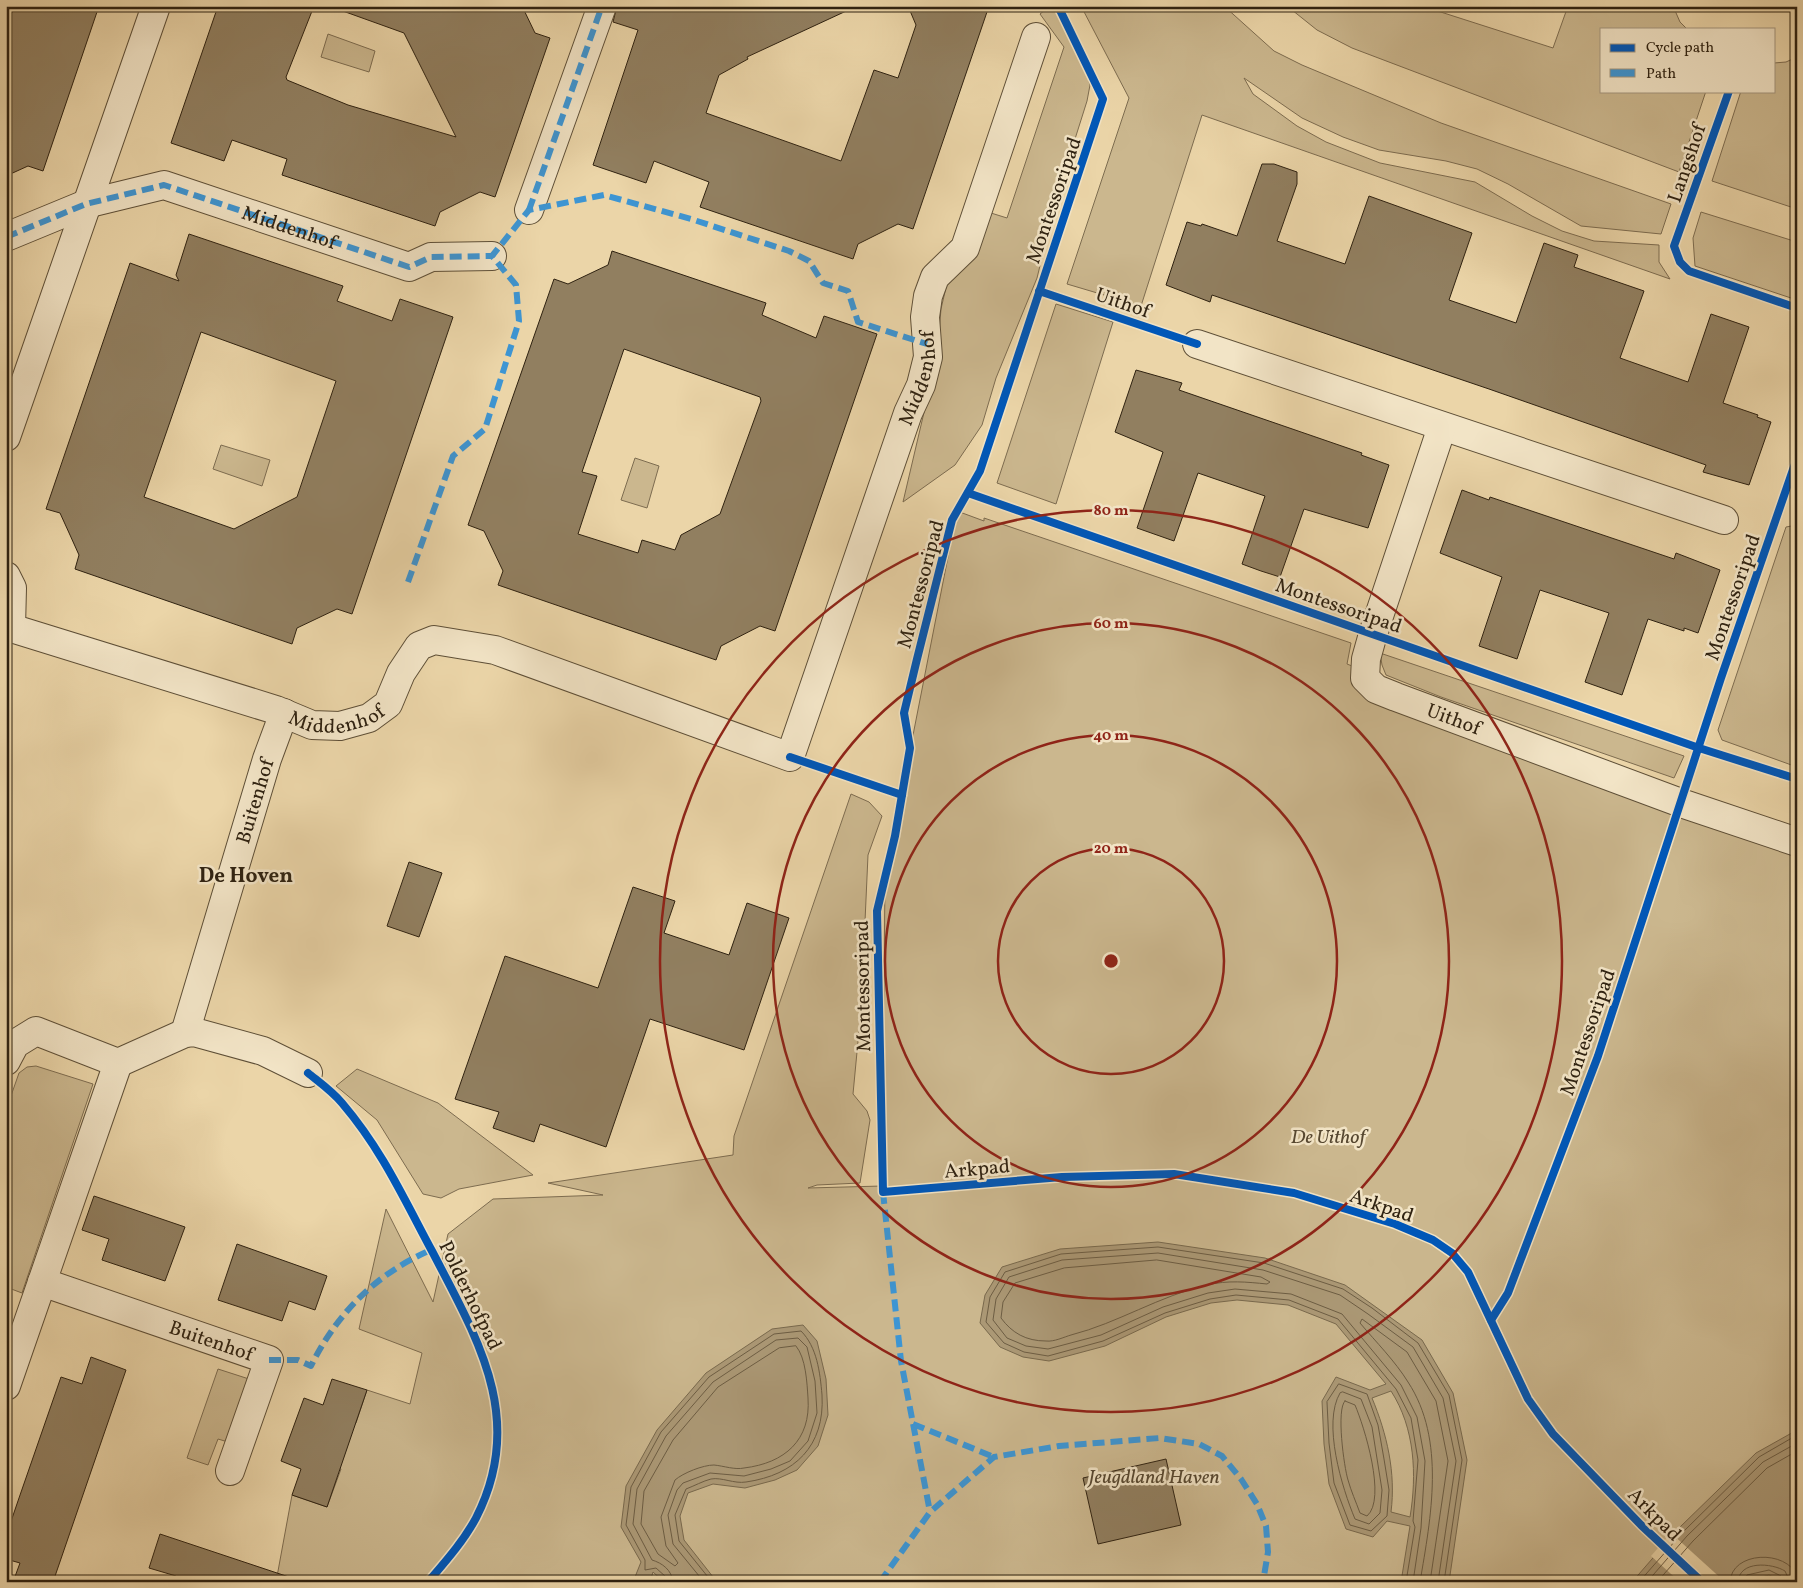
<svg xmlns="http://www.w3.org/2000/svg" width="1803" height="1588" viewBox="0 0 1803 1588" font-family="Vollkorn,serif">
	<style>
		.green { fill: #cbb78e; stroke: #7d6c50 }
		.water { fill: #ab9875; stroke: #79694d; fill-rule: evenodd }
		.pier { fill: #ebd5a8 }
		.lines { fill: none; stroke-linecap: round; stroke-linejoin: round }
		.shore { stroke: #6d5d43; stroke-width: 1 }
		.building { fill: #917f60; stroke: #2f2211; fill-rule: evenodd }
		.street-casing { stroke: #5e4f37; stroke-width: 30 }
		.street { stroke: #f2e4c6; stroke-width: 28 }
		.quiet { stroke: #3d95d3; stroke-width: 6; stroke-dasharray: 12 6; stroke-linecap: butt }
		.cycleway-casing { stroke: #f2e4c6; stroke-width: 11 }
		.cycleway { stroke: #0057b8; stroke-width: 8 }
		.ring { fill: none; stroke: #8f2418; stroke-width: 2.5 }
		.labels { text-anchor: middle; stroke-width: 5; stroke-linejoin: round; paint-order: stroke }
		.street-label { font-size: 20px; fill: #2f2211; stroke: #f2e4c6 }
		.park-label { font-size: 20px; font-style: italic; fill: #564730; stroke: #f2e4c6 }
		.neighbourhood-label { font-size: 21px; font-weight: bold; fill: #2f2211; stroke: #f2e4c6 }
		.centre { fill: #8f2418; stroke: #f2e4c6; stroke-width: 2.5 }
		.ring-label { font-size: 15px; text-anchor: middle; font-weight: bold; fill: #8f2418; stroke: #f2e4c6; stroke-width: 5; stroke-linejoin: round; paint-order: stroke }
	</style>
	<rect width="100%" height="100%" fill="#ebd5a8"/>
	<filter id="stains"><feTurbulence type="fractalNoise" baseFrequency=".004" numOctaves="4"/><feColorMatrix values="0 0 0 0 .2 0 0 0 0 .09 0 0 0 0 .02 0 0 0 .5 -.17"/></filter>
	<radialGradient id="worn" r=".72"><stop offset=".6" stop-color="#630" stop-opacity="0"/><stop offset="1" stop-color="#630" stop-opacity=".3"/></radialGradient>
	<g class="green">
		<polygon points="1050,6 1058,6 1077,36 1090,85 1087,101 1057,196 1037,278 996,378 982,425 955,465 903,502 937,357 941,309 947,283 974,254 991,213 1007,218 1064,47 1040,14"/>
		<polygon points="1081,6 1224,6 1274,51 1302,65 1441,123 1671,204 1661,234 1581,226 1508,184 1477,169 1446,161 1379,150 1343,137 1302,118 1244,78 1253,94 1297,126 1326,142 1380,163 1475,182 1532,216 1562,231 1594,241 1659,245 1659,262 1670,279 1202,115 1141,306 1067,284 1129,98"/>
		<polygon points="1287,6 1422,6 1553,48 1568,6 1673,6 1680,22 1687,29 1602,29 1602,91 1706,91 1679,172 1352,48 1317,30"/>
		<polygon points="328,34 375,51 369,72 321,57"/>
		<polygon points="1797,57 1797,209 1712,181 1741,91 1774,91 1774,63 1786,62"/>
		<polygon points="1701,212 1797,242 1797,300 1695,266 1693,238"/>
		<polygon points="1056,304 1113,322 1056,504 997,483"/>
		<polygon points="221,445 270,460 262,486 213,469"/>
		<polygon points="635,458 659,466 647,508 621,500"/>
		<polygon points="957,511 984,521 984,518 1351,643 1347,664 1634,778 1797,827 1797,1582 276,1582 292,1495 327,1507 341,1469 329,1465 345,1420 356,1423 367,1390 410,1404 422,1353 359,1329 386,1209 433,1302 448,1234 493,1199 603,1195 548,1183 733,1155 734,1136 851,794 869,802 882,816 868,855 861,1010 853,1094 867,1111 870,1120 860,1183 817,1185 808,1188 882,1186 885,878"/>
		<polygon points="1797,525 1797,767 1722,740 1718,730 1786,527"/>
		<polygon points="1380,653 1684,756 1674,778 1441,697 1386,675 1382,665"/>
		<polygon points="36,1066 93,1084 22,1293 6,1287 6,1110 19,1073 27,1067"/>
		<polygon points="357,1069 438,1103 533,1175 459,1189 441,1198 423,1194 377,1120 336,1086"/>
		<polygon points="218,1369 249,1379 228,1442 218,1439 208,1465 187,1458"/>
	</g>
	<g class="water">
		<path d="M1158,1242L1265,1258L1345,1285L1422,1340L1453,1393L1467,1460L1449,1582H1401L1410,1526L1387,1521L1373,1537L1346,1529L1329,1484L1324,1444L1322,1401L1336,1377L1370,1390L1386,1384L1336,1324L1288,1305L1237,1300L1211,1303L1166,1317L1105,1346L1049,1361L1023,1357L1000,1347L980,1323L985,1295L1002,1267L1060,1249ZM1391,1391C1415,1428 1417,1475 1410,1517L1391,1512C1396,1473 1387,1434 1372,1398Z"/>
		<polygon points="803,1325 817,1341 826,1379 828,1415 818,1446 797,1470 775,1480 745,1488 713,1484 688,1493 680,1516 684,1540 717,1582 664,1582 653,1572 650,1582 633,1582 641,1562 621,1527 626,1486 657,1430 706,1373 772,1329"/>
		<polygon points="1797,1430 1797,1582 1783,1582 1769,1575 1744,1582 1632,1582 1679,1528 1756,1453"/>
	</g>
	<polygon class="pier" points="1671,1533 1725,1582 1680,1582 1651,1556"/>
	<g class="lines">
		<g class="shore">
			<path d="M1157,1260L1261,1277L1270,1282L1267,1284C1247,1282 1228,1280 1207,1285C1159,1296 1118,1323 1071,1335C1064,1337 1054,1342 1046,1341C1026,1341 1012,1333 1001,1318L1003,1302L1015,1283L1064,1268Z"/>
			<path d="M796,1346C806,1358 807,1383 808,1398C811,1440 785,1463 744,1468C735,1470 724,1466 714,1465C703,1465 683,1473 675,1480L661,1517L666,1546L678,1563L675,1566L658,1554L641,1524L644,1491L673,1440L718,1387L779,1348Z"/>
			<polygon points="1339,1384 1367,1394 1378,1425 1384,1459 1389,1490 1387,1516 1371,1531 1350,1525 1334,1483 1329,1443 1327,1402"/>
			<path d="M1343,1392L1361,1399L1372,1427L1382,1490L1380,1513L1369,1524L1355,1519C1342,1488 1322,1423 1340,1393Z"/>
			<path d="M1345,1401L1355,1405C1364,1426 1387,1499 1367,1516L1360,1513C1356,1502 1351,1491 1348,1480C1344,1467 1336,1409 1345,1401Z"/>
			<path d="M667,1582L666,1577L656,1568L645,1570V1560L626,1525L631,1487L661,1432L709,1377L774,1334L801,1331C817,1347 820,1372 822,1395C825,1446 795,1475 746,1482C734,1484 722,1477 711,1479C703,1481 694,1486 686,1489L675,1515L679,1541L712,1582"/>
			<path d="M673,1582C672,1570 662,1563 652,1560L633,1524L637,1489L666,1436L713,1382L776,1340L798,1338L807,1347L815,1381L817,1413L808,1441L790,1461L771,1469L744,1476L710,1473L683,1483L677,1490L668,1515L673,1544L704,1582"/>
			<polyline points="1406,1582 1415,1527 1413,1521 1418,1460 1411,1418 1396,1389 1338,1319 1289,1300 1236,1295 1210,1299 1165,1313 1103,1341 1048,1356 1024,1352 1004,1343 986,1322 990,1297 1005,1272 1061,1254 1158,1247 1264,1263 1343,1289 1372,1308 1418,1343 1449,1395 1462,1460 1444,1582"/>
			<polyline points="1413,1582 1421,1528 1425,1461 1417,1417 1401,1385 1342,1314 1291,1294 1235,1289 1208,1293 1163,1307 1101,1335 1048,1349 1026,1346 1007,1338 993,1320 996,1299 1009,1277 1062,1260 1158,1253 1263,1270 1340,1295 1368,1314 1413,1347 1443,1398 1456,1461 1438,1582"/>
			<path d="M1420,1582C1431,1517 1446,1440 1408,1382C1395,1361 1376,1342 1360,1323L1362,1319L1407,1352L1436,1401L1448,1461L1430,1582"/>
			<polyline points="1639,1582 1683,1532 1759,1457 1797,1435"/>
			<polyline points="1647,1582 1687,1536 1763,1462 1797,1443"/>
			<polyline points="1657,1582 1693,1541 1767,1468 1797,1451"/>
			<path d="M1730,1582C1731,1551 1787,1549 1797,1576"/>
			<path d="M1738,1582C1739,1560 1772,1563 1785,1571L1790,1582"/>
			<polyline points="1744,1582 1747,1575 1769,1570 1781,1576 1783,1582"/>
		</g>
	</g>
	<g class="building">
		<polygon points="6,6 99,6 43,171 28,166 6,176"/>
		<polygon points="218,6 314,6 286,77 287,80 348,105 456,137 404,33 340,10 341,6 522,6 535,33 550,38 495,197 480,192 440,212 435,226 282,175 287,159 232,140 224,161 171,143"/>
		<polygon points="617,6 857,6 747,57 748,59 719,75 706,113 841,161 874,70 898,78 916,25 908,6 989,6 913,229 898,224 858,244 853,259 700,207 709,182 654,161 646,183 593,165 638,30 613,22"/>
		<polygon points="1262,164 1274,164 1297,172 1297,184 1277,241 1345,264 1369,196 1472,233 1449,300 1516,323 1544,243 1578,255 1574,267 1644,291 1620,358 1688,382 1711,314 1749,327 1723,403 1758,415 1757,417 1771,422 1749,485 1703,472 1706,465 1489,389 1212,295 1210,302 1166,285 1187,222 1201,226 1202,224 1237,236"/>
		<path d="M189,234L343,286L337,301L392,321L400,299L453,317L352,614L337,609L297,628L292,644L75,569L79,555L70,535L60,513L46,509L130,263L179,281L176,275ZM201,332L336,381L297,497L234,529L144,497Z"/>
		<path d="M612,251L766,303L762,315L816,338L824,316L877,334L775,631L760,626L721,646L716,660L498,585L503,571L484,531L468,525L554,279L568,284L608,265ZM624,349L760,397L761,401L720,514L681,535L675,550L642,540L638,553L578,534L597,476L582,472Z"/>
		<polygon points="1136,370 1182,383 1179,390 1362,453 1361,455 1389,465 1368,528 1304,509 1280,577 1261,571 1242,564 1265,496 1198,473 1174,541 1137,528 1163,452 1115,432"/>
		<polygon points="1462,490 1489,500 1490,497 1674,559 1676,553 1720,570 1698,633 1684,628 1684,631 1648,619 1622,695 1585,682 1609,613 1540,590 1517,659 1479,646 1502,577 1440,553"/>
		<polygon points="409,862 442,873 419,937 387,926"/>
		<polygon points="633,887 675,901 664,933 729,955 747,903 789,918 744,1050 650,1019 606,1147 540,1124 534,1142 493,1128 499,1112 455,1099 505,956 598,988"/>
		<polygon points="94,1196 185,1227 165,1281 102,1260 109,1239 82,1230"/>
		<polygon points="237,1244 327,1276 315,1310 289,1301 282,1321 218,1300"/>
		<polygon points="91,1357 126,1370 86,1486 53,1582 13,1582 20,1563 6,1559 6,1536 19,1498 61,1377 82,1384"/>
		<polygon points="332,1379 367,1390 327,1507 292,1495 301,1469 281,1461 304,1398 323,1405"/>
		<polygon points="1166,1459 1181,1525 1098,1544 1083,1478"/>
		<polygon points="160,1534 289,1577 288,1582 174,1582 176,1576 149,1568"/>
	</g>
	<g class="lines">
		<defs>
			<g id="street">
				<polyline points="529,210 602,6"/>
				<polyline points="6,237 86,204 164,185 409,267 431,257 492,256"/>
				<polyline points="1197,344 1724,520"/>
				<path id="s1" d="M1442,427L1373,634L1366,659L1365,678L1376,689L1396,697L1681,803L1797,842"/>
				<polyline points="6,437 156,6"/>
				<path id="s2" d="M6,576L12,588L11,628L276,710L312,725L340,726L369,718L388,704L401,673L419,646L434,640L495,650L790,757L908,413L921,385L928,357L925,317L928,296L935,277L965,248L1036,37"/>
				<path id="s3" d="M185,1033L267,759L284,713"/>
				<polyline points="6,1061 15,1044 36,1031 118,1063 185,1033 194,1032 263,1051 308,1073"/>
				<path id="s4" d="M42,1282L269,1360L230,1471"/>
				<polyline points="6,1386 118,1063"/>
			</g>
		</defs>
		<use href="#street" class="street-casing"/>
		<use href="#street" class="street"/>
		<g class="quiet">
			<polyline points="529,210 602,6"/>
			<path id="s5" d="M6,237L86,204L164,185L409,267L431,257L492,256"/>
			<polyline points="408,582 453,456 485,429 519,321 516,285 492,256 529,210 604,195 691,219 789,251 809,261 823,283 848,291 858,322 927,344"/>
			<polyline points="883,1192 901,1361 930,1512"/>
			<path d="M269,1360H298L311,1366C337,1313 377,1273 431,1250"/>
			<polyline points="913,1424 994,1457"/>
			<polyline points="880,1582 930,1512 994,1457 1059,1446 1160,1438 1199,1444 1222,1456 1241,1479 1257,1504 1266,1526 1268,1552 1263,1582"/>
		</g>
		<defs>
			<g id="cycleway">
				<polyline points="1058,6 1103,99 980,471 952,520 917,659 904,713 910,748 895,836 877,911 883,1192 1062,1177 1174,1174 1294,1193 1395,1224 1433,1240 1452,1253 1468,1272 1528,1399 1553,1434 1641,1525 1702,1582"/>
				<polyline points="1729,91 1674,246 1680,262 1689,271 1797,308"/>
				<polyline points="1039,291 1197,344"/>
				<polyline points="968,493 1699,748 1797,779"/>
				<polyline points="790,757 902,795"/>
				<path d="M308,1073C319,1082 332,1091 342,1103C382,1150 403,1197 432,1251C477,1338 527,1419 476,1518C463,1542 445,1562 428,1582"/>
				<polyline points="1491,1320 1508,1293 1598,1056 1721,678 1797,458"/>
			</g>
		</defs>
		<use href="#cycleway" class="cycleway-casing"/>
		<use href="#cycleway" class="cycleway"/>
	</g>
	<g class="ring">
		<circle cx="1111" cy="961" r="113"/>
		<circle cx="1111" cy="961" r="226"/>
		<circle cx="1111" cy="961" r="338"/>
		<circle cx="1111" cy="961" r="451"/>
	</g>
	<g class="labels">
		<g class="street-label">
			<text transform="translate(1686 163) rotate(-71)" y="7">Langshof</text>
			<text transform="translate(1053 200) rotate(-71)" y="7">Montessoripad</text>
			<text dy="7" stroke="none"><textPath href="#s5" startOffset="299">Middenhof</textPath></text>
			<text transform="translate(1123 302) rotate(19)" y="7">Uithof</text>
			<text dy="7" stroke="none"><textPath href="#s2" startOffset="1310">Middenhof</textPath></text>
			<text transform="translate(920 584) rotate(-75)" y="7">Montessoripad</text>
			<text transform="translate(1732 597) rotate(-71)" y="7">Montessoripad</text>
			<text transform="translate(1339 605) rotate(19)" y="7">Montessoripad</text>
			<text dy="7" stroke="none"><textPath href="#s2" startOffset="395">Middenhof</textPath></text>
			<text dy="7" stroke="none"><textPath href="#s1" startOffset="362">Uithof</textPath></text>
			<text dy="7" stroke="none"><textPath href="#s3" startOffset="242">Buitenhof</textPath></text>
			<text transform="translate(862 986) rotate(-91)" y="7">Montessoripad</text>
			<text transform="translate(1587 1032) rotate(-71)" y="7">Montessoripad</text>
			<text transform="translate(977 1168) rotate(-5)" y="7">Arkpad</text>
			<text transform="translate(1382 1205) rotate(19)" y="7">Arkpad</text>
			<text transform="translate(471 1295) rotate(64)" y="7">Polderhofpad</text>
			<text dy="7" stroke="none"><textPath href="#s4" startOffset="179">Buitenhof</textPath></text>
			<text transform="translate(1655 1514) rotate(45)" y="7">Arkpad</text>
		</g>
		<g class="park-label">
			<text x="1328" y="1143">De Uithof</text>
			<text x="1154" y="1483">Jeugdland Haven</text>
		</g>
		<g class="neighbourhood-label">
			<text x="246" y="882">De Hoven</text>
		</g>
	</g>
	<circle cx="1111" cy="961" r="8" class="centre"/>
	<g class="ring-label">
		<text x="1111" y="515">80 m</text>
		<text x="1111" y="628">60 m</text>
		<text x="1111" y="740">40 m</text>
		<text x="1111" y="853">20 m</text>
	</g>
	<rect width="1803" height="1588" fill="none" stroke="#ebd5a8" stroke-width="25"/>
	<rect x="8" y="8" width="1788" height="1573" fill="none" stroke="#2f2211" stroke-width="2.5"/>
	<rect x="12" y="12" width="1778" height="1563" fill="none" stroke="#2f2211"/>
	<rect x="1600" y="28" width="175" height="65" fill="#f2e4c6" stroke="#a4967e"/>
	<rect x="1610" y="44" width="25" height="8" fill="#0057b8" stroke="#a4967e"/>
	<text x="1646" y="52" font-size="15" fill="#2f2211">Cycle path</text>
	<rect x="1610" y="69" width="25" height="8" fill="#3d95d3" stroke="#a4967e"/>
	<text x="1646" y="78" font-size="15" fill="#2f2211">Path</text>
	<rect width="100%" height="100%" filter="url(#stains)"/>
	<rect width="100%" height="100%" fill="url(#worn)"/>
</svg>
